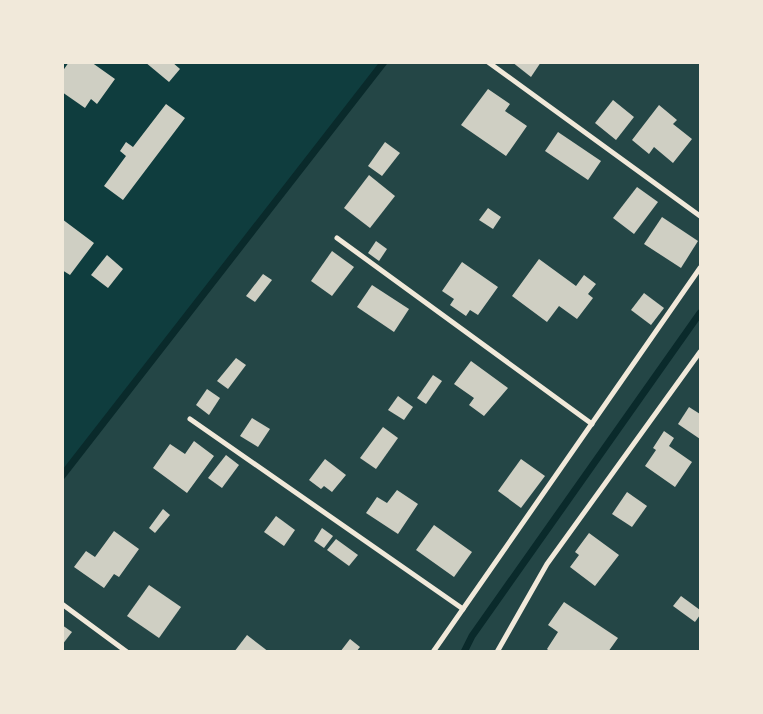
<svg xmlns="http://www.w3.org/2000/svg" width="763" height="714" viewBox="0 0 763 714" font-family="Signika,sans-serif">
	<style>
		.green { fill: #244646 }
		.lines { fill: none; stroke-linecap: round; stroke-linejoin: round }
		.stream { stroke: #0a2a2b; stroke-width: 7 }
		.building { fill: #cfcfc3 }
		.minor { stroke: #f1e9da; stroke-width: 5 }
	</style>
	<rect width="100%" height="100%" fill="#0f3d3e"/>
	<polygon class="green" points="384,63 700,63 700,651 63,651 62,476"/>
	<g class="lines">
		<g class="stream">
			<polyline points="62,476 384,62"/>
			<polyline points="464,652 472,636 700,313"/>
		</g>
	</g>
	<g class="building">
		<polygon points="69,62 91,62 115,79 97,104 91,99 85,108 62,92 62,72"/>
		<polygon points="145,62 172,62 180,69 169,82"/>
		<polygon points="512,62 541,62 531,77"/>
		<polygon points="488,89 510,104 505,111 527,126 506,156 461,125"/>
		<polygon points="613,100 634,117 616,140 595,123"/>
		<polygon points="166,104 185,118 123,200 104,186 126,156 120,151 126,142 133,147"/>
		<polygon points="659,105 677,120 673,124 692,139 673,163 654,147 649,154 632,140"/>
		<polygon points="558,132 601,161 588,180 545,151"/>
		<polygon points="385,142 400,153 382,176 368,166"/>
		<polygon points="369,175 395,196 370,228 344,208"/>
		<polygon points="637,187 658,202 634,234 613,218"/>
		<polygon points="488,208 501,217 493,229 479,220"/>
		<polygon points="662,217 698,241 681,268 644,244"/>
		<polygon points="62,219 94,243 70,275 62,270 64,238"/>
		<polygon points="376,241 387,249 379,261 368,253"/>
		<polygon points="332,251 354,267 332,296 311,281"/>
		<polygon points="107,255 123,269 108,288 91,275"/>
		<polygon points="539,259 576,286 584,275 596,284 588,294 593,298 577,319 559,306 547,322 512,296"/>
		<polygon points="462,262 498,287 478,315 470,310 466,316 450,305 454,299 442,291"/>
		<polygon points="263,274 272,280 255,302 246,296"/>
		<polygon points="372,285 409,309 394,332 357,307"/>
		<polygon points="644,293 664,308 651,325 631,310"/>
		<polygon points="236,358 246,365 228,389 217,381"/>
		<polygon points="471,361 508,388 484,416 469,405 474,398 454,384"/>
		<polygon points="433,375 442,381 426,404 417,398"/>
		<polygon points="207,389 220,398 209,415 196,405"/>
		<polygon points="398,396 413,407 404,420 388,410"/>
		<polygon points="689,407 700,414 700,439 678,424"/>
		<polygon points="252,418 270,429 258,447 240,436"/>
		<polygon points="383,427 398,438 376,469 360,458"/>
		<polygon points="664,431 674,438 669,446 692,462 675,487 645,466 656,450 653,448"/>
		<polygon points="194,441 214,456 187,493 153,468 170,444 185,454"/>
		<polygon points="226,455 239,465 222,488 208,478"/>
		<polygon points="325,459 346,475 332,492 324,486 321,489 309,480"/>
		<polygon points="521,459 545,476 521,508 498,491"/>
		<polygon points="397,490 418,504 398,534 366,513 377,497 387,503"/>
		<polygon points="627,492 647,506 632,527 612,514"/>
		<polygon points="163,509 170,515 155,533 149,528"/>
		<polygon points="276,516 295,530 284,546 264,532"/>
		<polygon points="434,525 472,552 454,577 416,550"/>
		<polygon points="322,528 333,536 324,548 314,541"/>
		<polygon points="114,531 139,549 119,577 114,574 104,588 74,567 86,551 95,557"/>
		<polygon points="589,533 619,555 595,586 570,567 579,555 575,552"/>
		<polygon points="336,539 358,555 349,566 327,550"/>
		<polygon points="149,585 181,607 159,638 127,616"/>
		<polygon points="681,596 700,610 700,615 695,622 673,606"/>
		<polygon points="564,602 618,638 608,652 550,652 547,649 558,632 548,625"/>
		<polygon points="62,625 72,632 62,645"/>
		<polygon points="247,635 269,652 234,652"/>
		<polygon points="350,639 360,647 356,652 340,652"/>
	</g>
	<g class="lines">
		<g class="minor">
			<polyline points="488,62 700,216"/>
			<polyline points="337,238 592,424"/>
			<polyline points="190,419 463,609"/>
			<polyline points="62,604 127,652"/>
			<polyline points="433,652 700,268"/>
			<polyline points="497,652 547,564 700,352"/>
		</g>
	</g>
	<rect width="763" height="714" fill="none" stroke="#f1e9da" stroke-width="128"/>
</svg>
